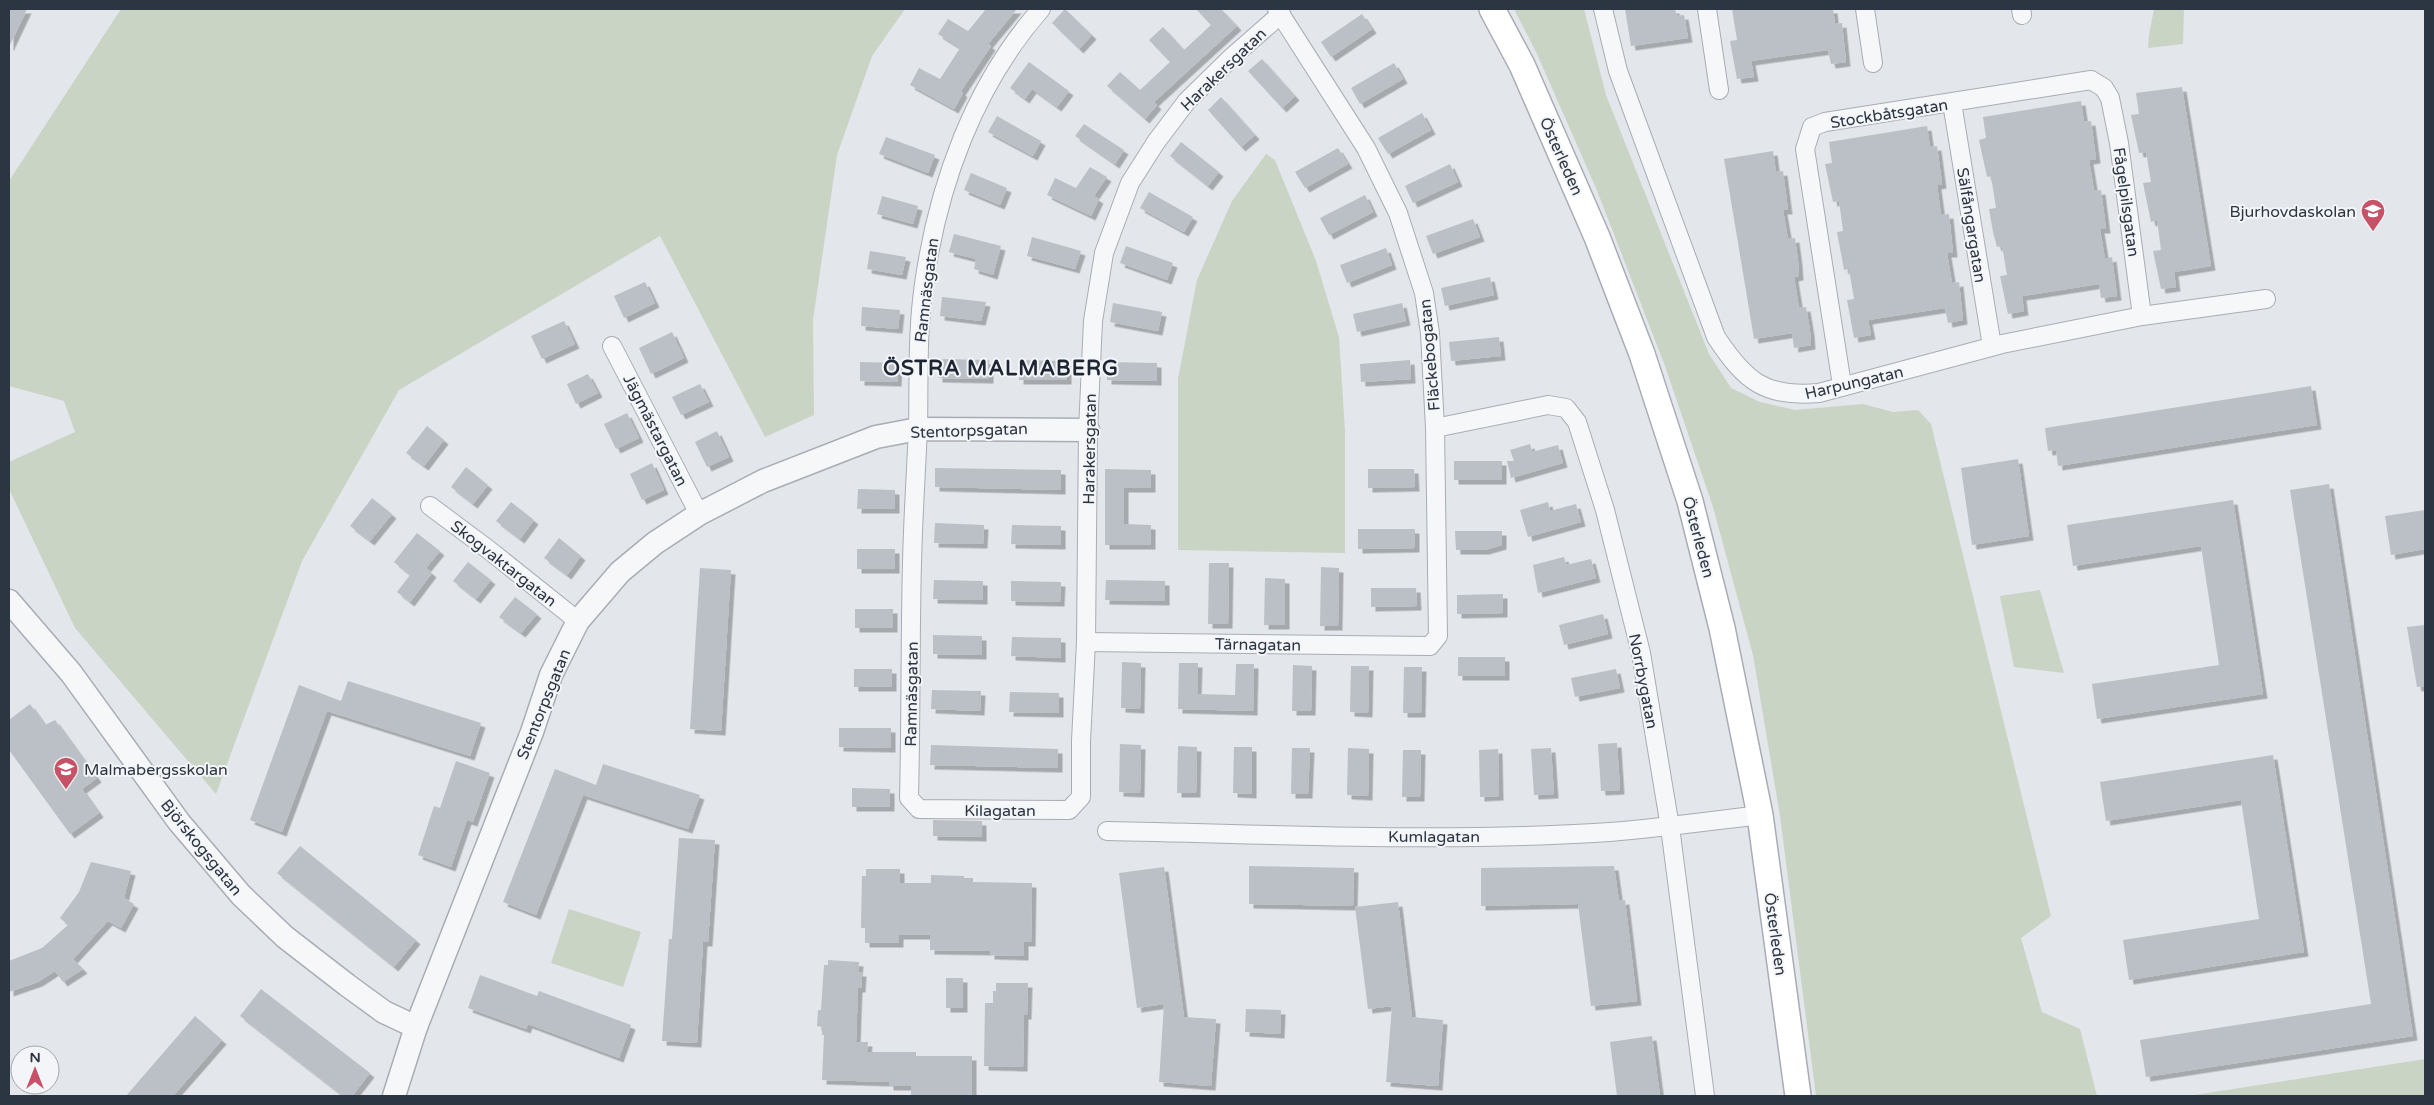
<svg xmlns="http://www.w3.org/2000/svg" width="2434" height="1105" viewBox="0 0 2434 1105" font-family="'Varela Round',sans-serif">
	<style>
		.green { fill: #c9d4c5 }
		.building { fill: #bbc0c7; filter: url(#shadow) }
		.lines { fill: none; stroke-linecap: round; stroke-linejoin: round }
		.minor-casing { stroke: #a8adb5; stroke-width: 20 }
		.tertiary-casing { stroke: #a8adb5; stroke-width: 25 }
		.secondary-casing { stroke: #a8adb5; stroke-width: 28 }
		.minor { stroke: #f6f7f9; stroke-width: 18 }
		.tertiary { stroke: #f6f7f9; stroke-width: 22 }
		.secondary { stroke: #fff; stroke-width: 25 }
		.labels { text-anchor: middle; stroke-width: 4; stroke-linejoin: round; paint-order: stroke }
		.street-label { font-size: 16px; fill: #2c3542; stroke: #f3f5f8 }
		.poi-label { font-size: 16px; fill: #2c3542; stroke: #f3f5f8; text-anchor: end }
		.district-label { font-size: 21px; font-weight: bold; letter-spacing: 1px; fill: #1e2633; stroke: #f3f5f8 }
	</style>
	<defs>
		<filter id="shadow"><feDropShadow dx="4.5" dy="4.5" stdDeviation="0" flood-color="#0004"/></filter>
	</defs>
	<rect width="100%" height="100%" fill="#e3e6eb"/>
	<g class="green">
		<polygon points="121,9 905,9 872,56 837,155 813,320 814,415 765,437 660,236 399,390 302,561 216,794 75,628 9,489 9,462 75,432 64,401 9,386 9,181"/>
		<polygon points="1514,9 1584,9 1606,95 1709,354 1731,388 1760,402 1795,410 1863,404 1893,412 1918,410 1931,424 2051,916 2021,938 2042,1012 2080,1029 2097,1096 1816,1096 1780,816 1753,655 1713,507 1665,366 1596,188 1537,54"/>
		<polygon points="2154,9 2184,9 2183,44 2148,48 2149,35"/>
		<polygon points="1266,154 1275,160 1316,261 1339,337 1345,431 1345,553 1178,550 1178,379 1197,280 1232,201"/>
		<polygon points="2040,590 2064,673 2014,667 2000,596"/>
		<polygon points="569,909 641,932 623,987 551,963"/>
		<polygon points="2425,1059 2425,1096 2188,1096"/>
	</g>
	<g class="building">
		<polygon points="9,9 27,9 9,47"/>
		<polygon points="986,9 1017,9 988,44 991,46 961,91 963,93 954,109 910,85 919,68 940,79 960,48 938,34 948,19 968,31"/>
		<polygon points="1065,9 1092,35 1079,49 1052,23"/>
		<polygon points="1196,9 1221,9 1237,26 1154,102 1157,105 1145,119 1107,86 1120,72 1140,90 1170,62 1149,40 1163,27 1184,50 1211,25"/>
		<polygon points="1625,9 1675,9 1677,16 1684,15 1688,38 1631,46"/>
		<polygon points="1732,9 1833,9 1835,24 1842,23 1846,62 1831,64 1828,50 1751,61 1754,77 1737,79 1730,41 1737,40"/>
		<polygon points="1362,14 1372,29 1331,57 1321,42"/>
		<polygon points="1262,59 1295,96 1282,108 1248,71"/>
		<polygon points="1029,62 1069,91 1057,107 1032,89 1025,99 1010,88"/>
		<polygon points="1394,63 1403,79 1360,104 1351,88"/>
		<polygon points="2182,87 2211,266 2174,272 2176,287 2161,289 2153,251 2161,250 2157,220 2151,222 2143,183 2151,182 2146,152 2139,153 2131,115 2139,114 2136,93"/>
		<polygon points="1221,97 1255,135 1241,147 1208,110"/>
		<polygon points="2081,101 2084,122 2091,121 2096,159 2089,160 2094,191 2101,190 2106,229 2100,229 2105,259 2112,257 2117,296 2101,298 2099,284 2022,296 2024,311 2008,314 2000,276 2007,275 2002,246 1997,247 1993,232 1989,209 1996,208 1991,176 1987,177 1979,140 1986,138 1983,117"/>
		<polygon points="1422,113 1431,130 1388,154 1378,138"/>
		<polygon points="997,116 1041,141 1033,156 988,132"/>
		<polygon points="1084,124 1124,150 1115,164 1075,136"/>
		<polygon points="1927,126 1930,147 1937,146 1942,184 1937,185 1941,215 1949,214 1953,253 1947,253 1952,283 1959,282 1963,320 1948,323 1945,308 1868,320 1871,335 1854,338 1847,300 1854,299 1849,269 1844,270 1837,232 1843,231 1839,201 1833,202 1825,164 1832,163 1829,142"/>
		<polygon points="886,137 935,155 928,173 879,154"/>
		<polygon points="1181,142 1219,172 1208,186 1170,156"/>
		<polygon points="1338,148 1348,164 1305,188 1295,172"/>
		<polygon points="1773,151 1776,172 1783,171 1788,210 1783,210 1788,239 1795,238 1798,261 1799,276 1794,277 1799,308 1806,307 1810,331 1811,345 1794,348 1792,333 1754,339 1724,159"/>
		<polygon points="1450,164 1458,182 1413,203 1405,186"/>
		<polygon points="1090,167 1107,177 1094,196 1099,199 1091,216 1047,195 1055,178 1076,188"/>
		<polygon points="971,173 1007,188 1000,205 964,190"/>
		<polygon points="1149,192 1193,217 1184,232 1140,208"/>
		<polygon points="1365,195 1373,212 1329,235 1320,218"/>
		<polygon points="882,196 918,206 913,224 877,214"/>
		<polygon points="1473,219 1480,237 1433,254 1426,236"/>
		<polygon points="954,234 1001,246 993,275 974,269 976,259 949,252"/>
		<polygon points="1032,237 1081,251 1075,269 1027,256"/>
		<polygon points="1126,246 1173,263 1167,280 1120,263"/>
		<polygon points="1386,248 1392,265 1347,283 1340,265"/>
		<polygon points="870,251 906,257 902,275 867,269"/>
		<polygon points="1490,277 1494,295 1445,306 1441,288"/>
		<polygon points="645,282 655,303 624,318 614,296"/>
		<polygon points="942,297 986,302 981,321 940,316"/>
		<polygon points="1113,303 1162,312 1158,331 1110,322"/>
		<polygon points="1402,303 1406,321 1357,332 1353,314"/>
		<polygon points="862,307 900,310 898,329 861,326"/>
		<polygon points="564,321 575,344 542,359 531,336"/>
		<polygon points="672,332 684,358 651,374 639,348"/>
		<polygon points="1499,337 1501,356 1451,361 1449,342"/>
		<polygon points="938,359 989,360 989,379 938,378"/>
		<polygon points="1019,360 1067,361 1067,380 1019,380"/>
		<polygon points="1410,360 1411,379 1361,382 1360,364"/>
		<polygon points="860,362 898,363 897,382 860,381"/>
		<polygon points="1107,362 1157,363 1157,381 1107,380"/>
		<polygon points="588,374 598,393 576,404 567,384"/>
		<polygon points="700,384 709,402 681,415 672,397"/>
		<polygon points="2311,386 2317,425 2058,466 2056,450 2048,451 2045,428"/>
		<polygon points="627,413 639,438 616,449 604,424"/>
		<polygon points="427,426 444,440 424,466 406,453"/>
		<polygon points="717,431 729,457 707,467 695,442"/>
		<polygon points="1530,444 1532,452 1558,445 1563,463 1511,478 1507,461 1514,461 1510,450"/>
		<polygon points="2018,459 2029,536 1972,545 1961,468"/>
		<rect x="1454" y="461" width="48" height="19"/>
		<polygon points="652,463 664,490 642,500 630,474"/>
		<polygon points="466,467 488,485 473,504 451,487"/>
		<polygon points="935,468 1061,470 1061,490 935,487"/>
		<polygon points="1105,469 1151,470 1151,488 1124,488 1124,524 1151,525 1151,545 1105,545"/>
		<polygon points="1368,469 1414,469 1415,487 1368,488"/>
		<polygon points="2329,484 2413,1036 2146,1077 2140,1040 2371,1004 2290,490"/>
		<polygon points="858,489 895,490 895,509 857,509"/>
		<polygon points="372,498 392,514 370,541 350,526"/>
		<polygon points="2233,500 2263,694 2097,719 2092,684 2219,665 2201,546 2073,566 2067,525"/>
		<polygon points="511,502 534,520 520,539 496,521"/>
		<polygon points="1548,502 1550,511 1576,504 1581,522 1528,537 1520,510"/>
		<polygon points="2425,510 2425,549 2391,555 2385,516"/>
		<polygon points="935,523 984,525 983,544 934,543"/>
		<polygon points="1012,525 1061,526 1061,545 1011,544"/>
		<polygon points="1358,529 1415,529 1415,548 1358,549"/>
		<polygon points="1455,531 1502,531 1502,545 1485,550 1456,550"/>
		<polygon points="417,533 440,551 426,568 432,573 410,602 397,592 410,575 394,562"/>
		<polygon points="559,538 581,556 567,575 544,558"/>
		<rect x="857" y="549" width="38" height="20"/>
		<polygon points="1564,557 1566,565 1591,559 1596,578 1538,593 1533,565"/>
		<polygon points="468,562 491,580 476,599 453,581"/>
		<polygon points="1209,563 1229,563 1228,624 1208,624"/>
		<polygon points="1321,567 1339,568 1338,626 1320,626"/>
		<polygon points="700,568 731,570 721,731 690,729"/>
		<polygon points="1265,578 1285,579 1285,625 1264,625"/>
		<polygon points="934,580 983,581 983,600 933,599"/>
		<polygon points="1106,580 1165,581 1165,601 1105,600"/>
		<polygon points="1011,581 1061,582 1060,602 1011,601"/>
		<polygon points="1371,588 1416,588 1417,606 1371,607"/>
		<polygon points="1503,594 1503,613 1457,614 1457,595"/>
		<polygon points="515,597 537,614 521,633 499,617"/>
		<rect x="855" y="609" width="38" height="19"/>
		<polygon points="1603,614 1608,634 1564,645 1559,625"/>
		<polygon points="2425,625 2425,686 2417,687 2407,627"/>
		<polygon points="933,635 982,636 982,655 933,654"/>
		<polygon points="1012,637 1061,638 1061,658 1011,656"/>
		<rect x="1458" y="657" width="47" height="19"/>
		<polygon points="1122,662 1141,663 1140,709 1121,708"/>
		<polygon points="1179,663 1198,663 1197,694 1235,695 1236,664 1254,664 1253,711 1178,709"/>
		<polygon points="1293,665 1312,666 1311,711 1292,711"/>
		<polygon points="1351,666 1369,666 1368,713 1350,712"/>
		<polygon points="1404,667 1422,667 1421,713 1403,713"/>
		<rect x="854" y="669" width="38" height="18"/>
		<polygon points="1616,669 1620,688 1575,697 1571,678"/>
		<polygon points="348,681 481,723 470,756 327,711 282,832 250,820 299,685 341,701"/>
		<polygon points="932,690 981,691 980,711 931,709"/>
		<polygon points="1010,692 1059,693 1059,713 1009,712"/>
		<polygon points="30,704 45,725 55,720 97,778 82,789 99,813 70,834 9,750 9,720"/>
		<polygon points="839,728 891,728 891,748 839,747"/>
		<polygon points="1617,743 1620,790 1601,791 1598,744"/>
		<polygon points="1120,744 1141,745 1140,793 1119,792"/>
		<polygon points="931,745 1058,749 1058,768 930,765"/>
		<polygon points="1178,746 1197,747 1196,793 1177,793"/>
		<polygon points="1234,747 1252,747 1252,794 1233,793"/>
		<polygon points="1292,748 1310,748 1308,794 1291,794"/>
		<polygon points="1348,748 1369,749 1368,796 1347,795"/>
		<polygon points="1551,748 1554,794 1534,795 1531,749"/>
		<polygon points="1498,749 1499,796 1480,797 1479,750"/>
		<polygon points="1403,750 1421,750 1420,797 1402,797"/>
		<polygon points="2273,755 2304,952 2129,980 2123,940 2259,919 2241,800 2106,821 2100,782"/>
		<polygon points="456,761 490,773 473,822 467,820 451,867 418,855 434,806 440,808"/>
		<polygon points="603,764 700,795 688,829 583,795 536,915 503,902 555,769 596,785"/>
		<polygon points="852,788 890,789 890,807 852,807"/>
		<polygon points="933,820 982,821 982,837 933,836"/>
		<polygon points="679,838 715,840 708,942 703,942 697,1043 662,1041 669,939 672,939"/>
		<polygon points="300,846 416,940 394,967 277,873"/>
		<polygon points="91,862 131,871 124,898 134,904 121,928 108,921 73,959 83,969 63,982 55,971 38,982 9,992 9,961 42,948 68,925 60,918 79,892"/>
		<polygon points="1249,866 1354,868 1353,906 1249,904"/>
		<polygon points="1614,866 1619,901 1625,900 1637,1001 1591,1006 1578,904 1481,906 1481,868"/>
		<polygon points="1164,867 1184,1017 1216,1019 1211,1086 1159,1082 1164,1004 1137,1008 1119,873"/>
		<polygon points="866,869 900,869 900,883 931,883 931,875 964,876 964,878 973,878 973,882 1032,883 1031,942 1024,942 1024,956 990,955 990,951 930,950 930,935 899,935 899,943 865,943 865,928 861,928 862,876 866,876"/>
		<polygon points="1398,902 1412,1017 1443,1020 1438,1086 1386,1082 1392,1006 1368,1009 1355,907"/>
		<polygon points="828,960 859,962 858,972 862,972 861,988 858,988 856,1042 868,1042 867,1052 916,1052 916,1056 972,1056 972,1096 911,1096 911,1086 889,1086 889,1082 822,1080 824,1035 822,1035 822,1027 817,1026 818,1010 821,1010 824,965 828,965"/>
		<polygon points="480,975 537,996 539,991 631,1025 619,1058 528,1024 526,1029 468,1008"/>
		<rect x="946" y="978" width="17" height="30"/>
		<polygon points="996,983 1028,983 1027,1015 1024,1015 1023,1067 984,1066 985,1003 993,1003 993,991 996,991"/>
		<polygon points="261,989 370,1073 352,1096 343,1096 240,1016"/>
		<polygon points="1246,1009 1281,1010 1280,1034 1245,1032"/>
		<polygon points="195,1016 222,1040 173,1096 126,1096"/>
		<polygon points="1652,1036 1660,1096 1617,1096 1610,1042"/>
	</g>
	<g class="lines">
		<defs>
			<g id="minor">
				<path d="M1041,9C974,85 938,185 924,284C917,332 919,380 918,428C916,473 913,518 912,563C910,641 911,720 909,798L919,809L1069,810L1081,797V741L1086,642L1088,430L1093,321L1104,253L1130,183L1156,142L1187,101L1232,57L1281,14"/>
				<path d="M1603,9L1618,71L1716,337C1745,381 1765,398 1819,393L2002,344L2142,316L2266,299"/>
				<polyline points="1707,9 1719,90"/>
				<polyline points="1865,9 1873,63"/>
				<polyline points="2021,9 2022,15"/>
				<polyline points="1952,103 1992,346"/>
				<polyline points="612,346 699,514"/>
				<polyline points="1842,385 1805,149 1812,127 1825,122 2091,80 2104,88 2110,98 2119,143 2142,316"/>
				<polyline points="1435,428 1548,405 1566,408 1577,422 1605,510 1641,653 1670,827 1705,1096"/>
				<polyline points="430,506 489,550 578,621"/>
				<polyline points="1086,642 1430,646 1438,636 1435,428 1430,333 1424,293 1398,213 1366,148 1277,9"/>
				<path d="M1107,831C1274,834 1443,843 1610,832C1660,828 1710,821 1760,815"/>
			</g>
			<g id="tertiary">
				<polyline points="9,601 71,673 179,822 241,895 285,937 347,985 384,1012 416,1027"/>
				<polyline points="394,1096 416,1027 532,732 551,675 578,621 620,572 655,543 699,514 763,481 876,437 918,429 1088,430"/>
			</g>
			<polyline id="secondary" points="1492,9 1522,65 1597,237 1642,354 1690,501 1722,628 1760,815 1798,1096"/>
		</defs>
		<use href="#minor" class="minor-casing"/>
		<use href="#tertiary" class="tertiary-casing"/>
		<use href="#secondary" class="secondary-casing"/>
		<use href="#minor" class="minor"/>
		<use href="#tertiary" class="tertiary"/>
		<use href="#secondary" class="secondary"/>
	</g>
	<defs>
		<symbol id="school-pin" viewBox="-11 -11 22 30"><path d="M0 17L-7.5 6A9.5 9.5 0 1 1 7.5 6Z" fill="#c75166" stroke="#f3f5f8"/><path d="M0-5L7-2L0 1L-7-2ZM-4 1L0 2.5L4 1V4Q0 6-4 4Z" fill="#fff"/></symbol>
	</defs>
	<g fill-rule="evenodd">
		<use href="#school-pin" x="2359" y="197" width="28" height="38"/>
		<use href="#school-pin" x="52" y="755" width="28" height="38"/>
	</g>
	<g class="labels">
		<g class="street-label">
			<text transform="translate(1223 69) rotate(-44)" y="6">Harakersgatan</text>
			<text transform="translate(1889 113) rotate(-9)" y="6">Stockbåtsgatan</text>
			<text transform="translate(1562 156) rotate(66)" y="6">Österleden</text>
			<text transform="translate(2127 202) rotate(82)" y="6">Fågelpilsgatan</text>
			<text transform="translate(1972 225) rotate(81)" y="6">Sälfångargatan</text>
			<text transform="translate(926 290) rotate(-83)" y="6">Ramnäsgatan</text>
			<text transform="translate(1429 355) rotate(-95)" y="6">Fläckebogatan</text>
			<text transform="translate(1854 382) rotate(-13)" y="6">Harpungatan</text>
			<text transform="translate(656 430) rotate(63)" y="6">Jägmästargatan</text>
			<text transform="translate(969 430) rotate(-2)" y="6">Stentorpsgatan</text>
			<text transform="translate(1089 449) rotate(-89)" y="6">Harakersgatan</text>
			<text transform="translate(1699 537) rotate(75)" y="6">Österleden</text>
			<text transform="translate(504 563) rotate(38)" y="6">Skogvaktargatan</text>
			<text transform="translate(1258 644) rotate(1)" y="6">Tärnagatan</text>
			<text transform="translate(1644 681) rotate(79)" y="6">Norrbygatan</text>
			<text transform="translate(911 694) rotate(-89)" y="6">Ramnäsgatan</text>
			<text transform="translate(543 704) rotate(-68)" y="6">Stentorpsgatan</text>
			<text x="1000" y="816">Kilagatan</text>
			<text x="1434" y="842">Kumlagatan</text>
			<text transform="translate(202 847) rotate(51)" y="6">Björskogsgatan</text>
			<text transform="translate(1776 934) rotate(82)" y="6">Österleden</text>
		</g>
		<g class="poi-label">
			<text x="2356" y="217">Bjurhovdaskolan</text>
			<text x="84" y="775" text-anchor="start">Malmabergsskolan</text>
		</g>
		<g class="district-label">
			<text x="1001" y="375">ÖSTRA MALMABERG</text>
		</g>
	</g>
	<rect width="2434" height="1105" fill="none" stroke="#2c3542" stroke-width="20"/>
	<g transform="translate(35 1070)"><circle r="24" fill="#f3f5f8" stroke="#a3a8af"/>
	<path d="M0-4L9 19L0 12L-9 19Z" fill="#c75166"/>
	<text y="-8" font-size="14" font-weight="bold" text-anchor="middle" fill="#2c3542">N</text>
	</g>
</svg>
